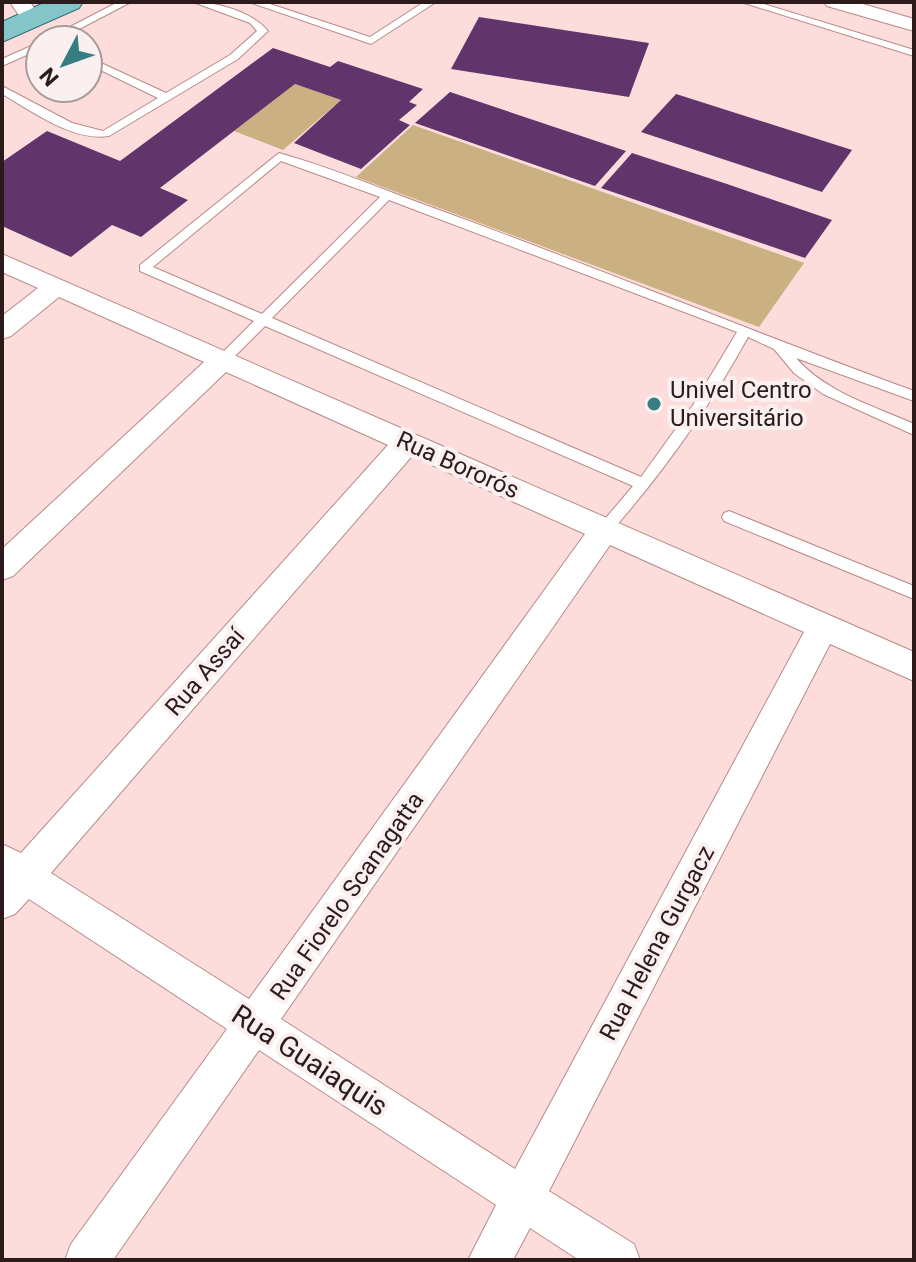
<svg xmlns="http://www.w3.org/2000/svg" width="916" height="1262" viewBox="0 0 916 1262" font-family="Roboto,sans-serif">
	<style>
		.green { fill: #cbb082 }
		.building { fill: #61346b }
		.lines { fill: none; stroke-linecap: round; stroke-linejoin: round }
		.lane-casing { stroke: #b88a88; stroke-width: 2 }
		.street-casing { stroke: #b88a88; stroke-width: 2 }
		.primary-casing { stroke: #2f7074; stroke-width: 2 }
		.lane { fill: #fff; fill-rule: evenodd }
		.street { fill: #fff; fill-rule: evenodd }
		.primary { fill: #83c5c9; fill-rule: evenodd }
		.poi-dot { fill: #367e83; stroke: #faf0f0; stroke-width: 3 }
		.labels { text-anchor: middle; stroke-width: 8; stroke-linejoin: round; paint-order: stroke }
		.poi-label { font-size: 24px; fill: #2c1b1a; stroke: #faf0f0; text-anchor: start }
		.street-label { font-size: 24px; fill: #2c1b1a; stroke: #faf0f0 }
		.near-street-label { font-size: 28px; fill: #2c1b1a; stroke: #faf0f0 }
	</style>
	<rect width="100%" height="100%" fill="#fcdddc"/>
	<g class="green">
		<polygon points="295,84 341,100 283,150 234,131"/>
		<polygon points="413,125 804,263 759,327 356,177"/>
	</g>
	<g class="building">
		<polygon points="479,17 649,43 629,97 451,69"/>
		<polygon points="273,48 330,67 338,61 423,89 409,102 417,105 399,120 410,125 361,169 294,143 341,100 295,84 160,188 188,200 141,237 112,225 71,257 2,226 2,162 47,131 120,161"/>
		<polygon points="450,92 626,151 595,186 415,123"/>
		<polygon points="676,94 852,150 822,192 641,132"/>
		<polygon points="632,153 727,184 832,220 805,258 601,188"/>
	</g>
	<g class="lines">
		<defs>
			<g id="lane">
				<polygon points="118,2 131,2 58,40 45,40"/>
				<path d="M193,2C218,2 252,12 268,31L238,59L109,136C73,142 32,111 2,94V86L72,123L103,131L158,98L88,64V57L166,93L230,55L257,31L250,23Z"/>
				<polygon points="249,2 264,2 370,37 424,2 436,2 371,44"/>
				<polygon points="741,2 757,2 914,50 914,56"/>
				<polygon points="40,42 40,49 2,66 2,59"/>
				<path d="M279,153C333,168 386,191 439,210C598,268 755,333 914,391V401L796,358C825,392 874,406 914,424V435L823,394L794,373L774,349L748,337C709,408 663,473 609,534H599L596,530L599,526L633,486L265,326L228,363H218V357L254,321L140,271V265ZM281,161L380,197L262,314L153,267ZM389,200L737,332L693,405L641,477L272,318Z"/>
				<polygon points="729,511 914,586 914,599 724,521 722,517 724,513"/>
			</g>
			<g id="street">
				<polygon points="10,2 30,2 41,19 31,25 24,23"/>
				<polygon points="824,2 856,2 914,19 914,31 827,6"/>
				<path d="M2,254L914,652V681L830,644L549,1191L634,1244L640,1260H579L530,1228L513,1260H468L496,1205L259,1050L113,1260H65L71,1244L227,1029L29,899L15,914L2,919V844L21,853L388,445L226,372L13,576L2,580V549L204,362L59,297L11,336L2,339V316L38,288L2,272ZM412,456L585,534L249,999L51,873ZM610,545L804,632L515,1169L281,1019Z"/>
			</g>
			<polygon id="primary" points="46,2 83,2 79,8 2,42 2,22"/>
		</defs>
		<use href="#lane" class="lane-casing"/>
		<use href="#street" class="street-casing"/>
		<use href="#primary" class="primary-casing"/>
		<use href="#lane" class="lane"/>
		<use href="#street" class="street"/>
		<use href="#primary" class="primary"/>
	</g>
	<circle class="poi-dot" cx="654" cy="404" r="8"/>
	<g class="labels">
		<g class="poi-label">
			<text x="670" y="398">Univel Centro<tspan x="670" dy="28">Universitário</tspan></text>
		</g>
		<g class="street-label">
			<text transform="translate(458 465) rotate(24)" y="8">Rua Bororós</text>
			<text transform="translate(205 672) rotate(-49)" y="8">Rua Assaí</text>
			<text transform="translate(347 896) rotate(-55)" y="8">Rua Fiorelo Scanagatta</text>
			<text transform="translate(657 943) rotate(-62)" y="8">Rua Helena Gurgacz</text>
		</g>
		<g class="near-street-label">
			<text transform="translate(310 1060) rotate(33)" y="10">Rua Guaiaquis</text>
		</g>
	</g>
	<rect width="916" height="1262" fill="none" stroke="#2c1b1a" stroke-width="8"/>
	<g transform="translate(64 64) rotate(229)"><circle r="38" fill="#faf0f0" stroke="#a89b9a" stroke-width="2"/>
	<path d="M0-6L14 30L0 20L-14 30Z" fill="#367e83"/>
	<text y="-12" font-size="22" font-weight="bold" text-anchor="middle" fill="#2c1b1a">N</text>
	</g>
</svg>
